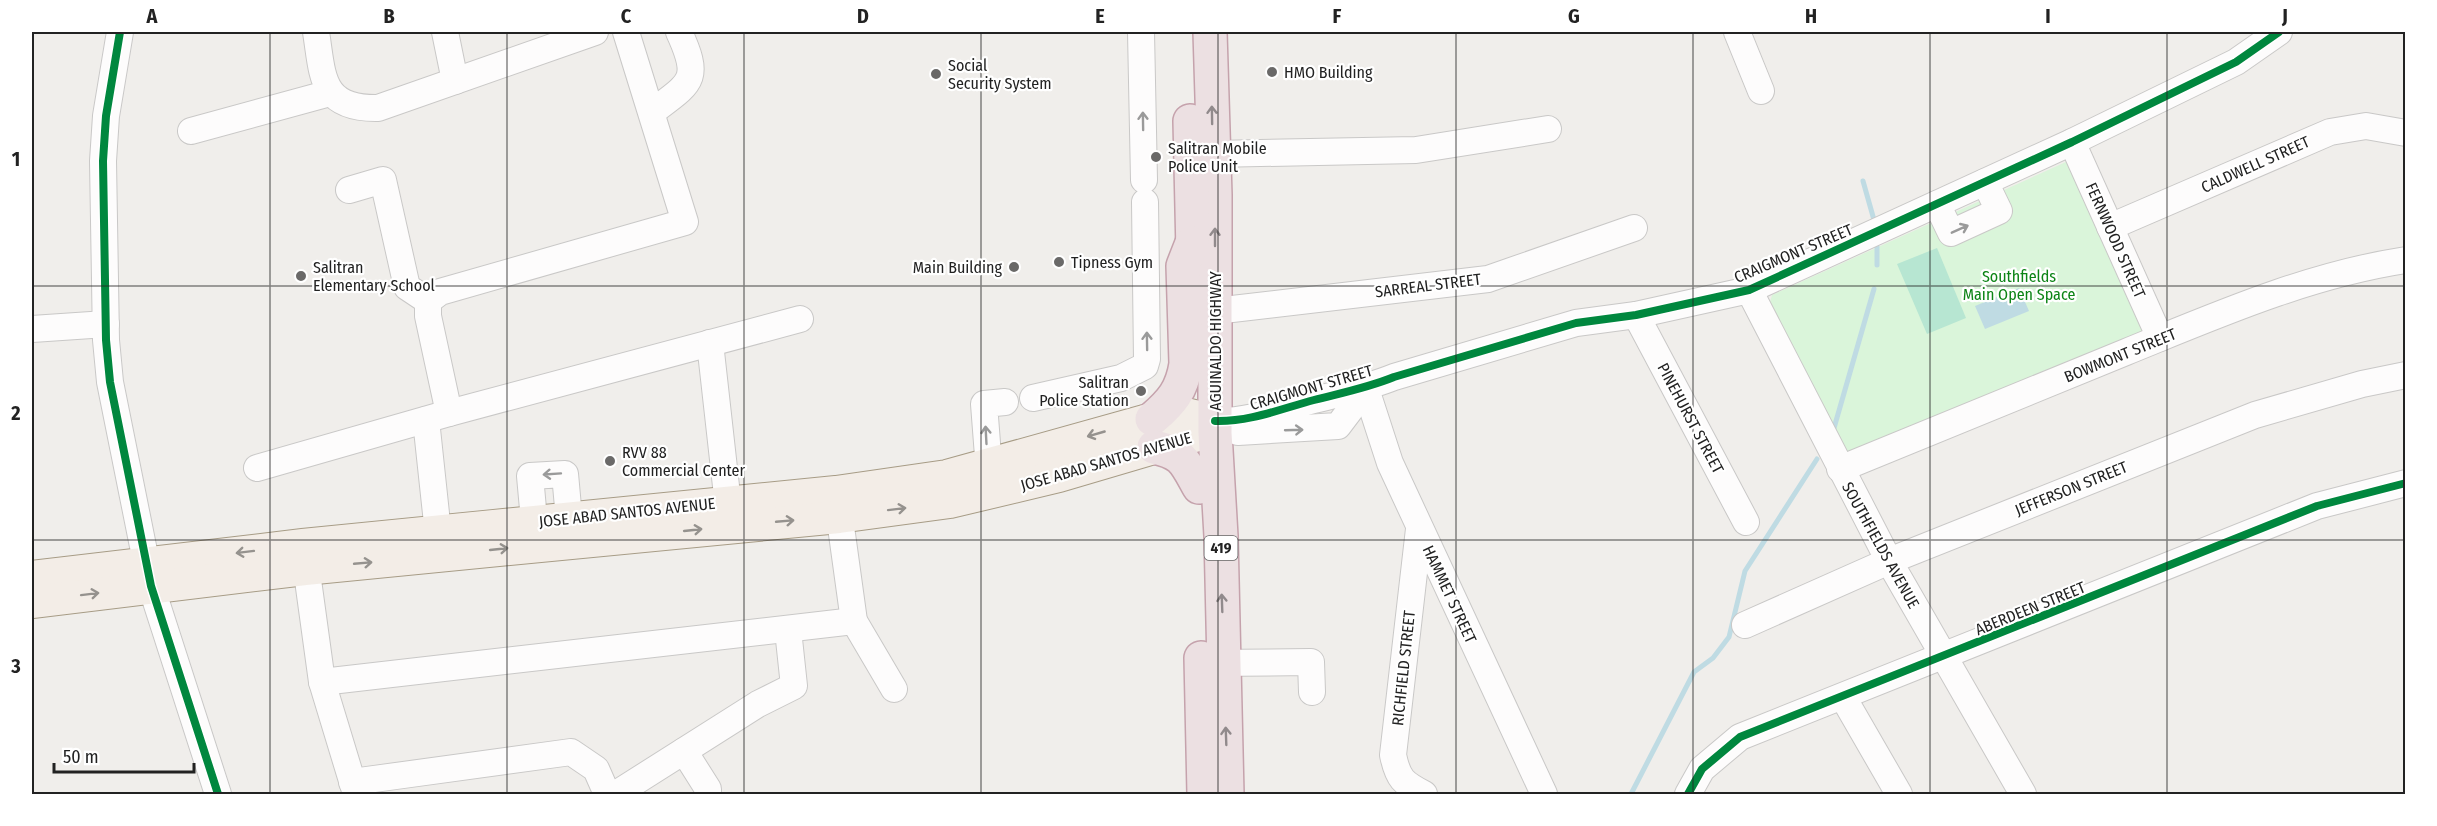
<svg xmlns="http://www.w3.org/2000/svg" width="2437" height="826" viewBox="0 0 2437 826" font-family="'Fira Sans Condensed',sans-serif">
	<style>
		.park { fill: #daf5da }
		.pitch { fill: #b7e6d2 }
		.water { fill: #bfdbe3 }
		.lines { fill: none; stroke-linecap: round; stroke-linejoin: round }
		.stream { stroke: #bfdbe3; stroke-width: 5 }
		.minor-casing { stroke: #c9c8c7; stroke-width: 28 }
		.major-casing { stroke: #a79c86; stroke-width: 34 }
		.highway-casing { stroke: #c5a2ac; stroke-width: 36 }
		.minor { stroke: #fdfcfc; stroke-width: 26 }
		.major { stroke: #f3ede7; stroke-width: 32 }
		.highway { stroke: #ece0e2; stroke-width: 33 }
		.cycleway-casing { stroke: #fff; stroke-width: 11 }
		.cycleway { stroke: #00873e; stroke-width: 8 }
		.oneway { stroke: #918a8c }
		.oneway2 { stroke: #9a9a9a }
		.oneway3 { stroke: #95928e }
		.grid { fill: none; stroke: #222; stroke-width: 1.5; stroke-opacity: 0.55 }
		.poi-dot { fill: #6a6968; stroke: #fff; stroke-width: 2 }
		.labels { text-anchor: middle; stroke-width: 4.5; stroke-linejoin: round; paint-order: stroke }
		.shield { fill: #fff; stroke: #646464; stroke-width: 1.5 }
		.shield-label { font-size: 15px; font-weight: bold; fill: #222 }
		.poi-label { font-size: 16px; fill: #222; stroke: #fff; text-anchor: start }
		.street-label { font-size: 16px; fill: #222; stroke: #fff }
		.park-label { font-size: 16px; fill: #0c8416; stroke: #fff }
		.neatline { fill: none; stroke: #222; stroke-width: 2 }
		.grid-label { font-size: 20px; text-anchor: middle; font-weight: bold; fill: #222 }
	</style>
	<rect width="100%" height="100%" fill="#f0eeeb"/>
	<polygon class="park" points="2068,161 2148,335 1848,455 1769,306 1772,295"/>
	<polygon class="pitch" points="1937,248 1966,318 1927,334 1897,264"/>
	<polygon class="water" points="2019,288 2029,311 1985,329 1975,306"/>
	<g class="lines">
		<g class="stream">
			<polyline points="1863,181 1874,220"/>
			<polyline points="1877,265 1877,247"/>
			<polyline points="1834,428 1874,289"/>
			<polyline points="1631,794 1694,672 1713,658 1729,637 1745,571 1817,459"/>
		</g>
		<defs>
			<g id="minor">
				<polyline points="120,32 106,116 103,161 106,340 110,382 151,586 218,794"/>
				<path d="M316,32C323,76 320,109 378,108L595,32"/>
				<polyline points="445,32 455,81"/>
				<polyline points="1141,32 1144,180"/>
				<polyline points="1737,32 1761,91"/>
				<path d="M652,112C692,82 701,80 679,32"/>
				<polyline points="191,131 330,93"/>
				<polyline points="2072,142 2160,338"/>
				<polyline points="1213,154 1416,150 1548,129"/>
				<polyline points="349,190 383,180 407,287 428,301"/>
				<polyline points="1937,204 1951,233 1999,211 1985,182"/>
				<polyline points="2110,227 2330,132 2366,126 2406,133"/>
				<polyline points="1749,290 1889,561 2023,794"/>
				<polyline points="1215,311 1488,279 1634,228"/>
				<polyline points="1636,315 1746,522"/>
				<polyline points="32,329 106,324"/>
				<polyline points="710,343 730,522"/>
				<polyline points="1366,389 1390,463 1544,794"/>
				<polyline points="1033,398 1121,378 1145,366 1147,359 1145,202"/>
				<polyline points="449,413 428,316 428,301 440,292 685,222 626,32"/>
				<polyline points="426,420 440,551"/>
				<path d="M1215,421C1250,422 1280,409 1314,400C1341,393 1367,388 1394,377L1576,323L1636,315L1749,290L2072,142L2236,62L2279,32"/>
				<polyline points="1238,432 1338,426 1366,389"/>
				<polyline points="257,468 449,413 800,319"/>
				<path d="M1840,469C1935,430 2030,391 2126,352C2217,315 2308,275 2406,260"/>
				<polyline points="990,482 984,404 1005,402"/>
				<polyline points="837,498 854,621 894,689"/>
				<path d="M1419,529L1393,755C1398,779 1403,783 1424,794"/>
				<polyline points="536,542 530,476 565,474 569,518"/>
				<polyline points="304,551 322,682 356,794"/>
				<polyline points="1745,625 1889,561 2255,415 2362,384 2406,375"/>
				<polyline points="1208,663 1311,662 1312,692"/>
				<polyline points="322,682 854,621"/>
				<polyline points="1843,697 1899,794"/>
				<polyline points="684,751 708,789 708,794"/>
				<polyline points="352,782 571,752 596,769 607,794"/>
				<polyline points="616,794 758,704 794,686 788,630"/>
				<polyline points="1688,794 1702,769 1740,737 2317,506 2406,483"/>
			</g>
			<g id="major">
				<polyline points="32,577 303,545 836,492 947,476 1152,419 1186,414 1215,421"/>
				<polyline points="32,602 305,569 839,517 950,502 1059,476 1198,435 1215,433"/>
			</g>
			<g id="highway">
				<polyline points="1210,32 1215,195 1215,433 1221,536 1227,794"/>
				<polyline points="1190,121 1193,253"/>
				<path d="M1152,419C1172,402 1182,390 1186,364L1183,266L1192,243"/>
				<path d="M1154,447C1183,453 1185,462 1199,487"/>
				<polyline points="1201,658 1204,794"/>
			</g>
		</defs>
		<use href="#minor" class="minor-casing"/>
		<use href="#major" class="major-casing"/>
		<use href="#highway" class="highway-casing"/>
		<use href="#minor" class="minor"/>
		<use href="#major" class="major"/>
		<use href="#highway" class="highway"/>
		<defs>
			<g id="cycleway">
				<polyline points="120,32 106,116 103,161 106,340 110,382 151,586 218,794"/>
				<path d="M1215,421C1250,422 1280,409 1314,400C1341,393 1367,388 1394,377L1576,323L1636,315L1749,290L2072,142L2236,62L2279,32"/>
				<polyline points="1688,794 1702,769 1740,737 2317,506 2406,483"/>
			</g>
		</defs>
		<use href="#cycleway" class="cycleway-casing"/>
		<use href="#cycleway" class="cycleway"/>
	</g>
	<defs><path id="oneway-shaft" d="M-6 0H5M1.5-3L5.5 0L1.5 3" fill="none" stroke-width="1.6" stroke-linecap="round" stroke-linejoin="round" transform="scale(1.5)"/></defs>
	<g class="oneway">
		<use href="#oneway-shaft" transform="translate(1212 115) rotate(-91)"/>
		<use href="#oneway-shaft" transform="translate(1215 237) rotate(-90)"/>
		<use href="#oneway-shaft" transform="translate(1222 603) rotate(-92)"/>
		<use href="#oneway-shaft" transform="translate(1226 736) rotate(-92)"/>
	</g>
	<g class="oneway2">
		<use href="#oneway-shaft" transform="translate(1143 121) rotate(-91)"/>
		<use href="#oneway-shaft" transform="translate(1960 229) rotate(-24)"/>
		<use href="#oneway-shaft" transform="translate(1147 341) rotate(-91)"/>
		<use href="#oneway-shaft" transform="translate(1294 430) rotate(-2)"/>
		<use href="#oneway-shaft" transform="translate(986 435) rotate(-93)"/>
		<use href="#oneway-shaft" transform="translate(552 474) rotate(176)"/>
	</g>
	<g class="oneway3">
		<use href="#oneway-shaft" transform="translate(1096 434) rotate(164)"/>
		<use href="#oneway-shaft" transform="translate(897 509) rotate(-7)"/>
		<use href="#oneway-shaft" transform="translate(785 521) rotate(-5)"/>
		<use href="#oneway-shaft" transform="translate(693 530) rotate(-6)"/>
		<use href="#oneway-shaft" transform="translate(499 549) rotate(-6)"/>
		<use href="#oneway-shaft" transform="translate(245 552) rotate(173)"/>
		<use href="#oneway-shaft" transform="translate(363 563) rotate(-5)"/>
		<use href="#oneway-shaft" transform="translate(90 594) rotate(-7)"/>
	</g>
	<path class="grid" d="M270,32V794M507,32V794M744,32V794M981,32V794M1218,32V794M1456,32V794M1693,32V794M1930,32V794M2167,32V794M32,286H2406M32,540H2406"/>
	<g class="poi-dot">
		<circle cx="1272" cy="72" r="6"/>
		<circle cx="936" cy="74" r="6"/>
		<circle cx="1156" cy="157" r="6"/>
		<circle cx="1059" cy="262" r="6"/>
		<circle cx="1014" cy="267" r="6"/>
		<circle cx="301" cy="276" r="6"/>
		<circle cx="1141" cy="391" r="6"/>
		<circle cx="610" cy="461" r="6"/>
	</g>
	<g class="labels">
		<rect class="shield" x="1204.5" y="536" width="33" height="24" rx="4.5"/>
		<g class="shield-label">
			<text x="1221" y="553">419</text>
		</g>
		<g class="poi-label">
			<text x="948" y="71">Social<tspan x="948" dy="18">Security System</tspan></text>
			<text x="1284" y="78">HMO Building</text>
			<text x="1168" y="154">Salitran Mobile<tspan x="1168" dy="18">Police Unit</tspan></text>
			<text x="1071" y="268">Tipness Gym</text>
			<text x="313" y="273">Salitran<tspan x="313" dy="18">Elementary School</tspan></text>
			<text x="1002" y="273" text-anchor="end">Main Building</text>
			<text x="1129" y="388" text-anchor="end">Salitran<tspan x="1129" dy="18">Police Station</tspan></text>
			<text x="622" y="458">RVV 88<tspan x="622" dy="18">Commercial Center</tspan></text>
		</g>
		<g class="street-label">
			<text transform="translate(2255 164) rotate(-24)" y="6">CALDWELL STREET</text>
			<text transform="translate(2116 240) rotate(66)" y="6">FERNWOOD STREET</text>
			<text transform="translate(1793 253) rotate(-23)" y="6">CRAIGMONT STREET</text>
			<text transform="translate(1428 285) rotate(-7)" y="6">SARREAL STREET</text>
			<text transform="translate(1215 341) rotate(-90)" y="6">AGUINALDO HIGHWAY</text>
			<text transform="translate(2120 355) rotate(-22)" y="6">BOWMONT STREET</text>
			<text transform="translate(1311 387) rotate(-16)" y="6">CRAIGMONT STREET</text>
			<text transform="translate(1691 418) rotate(62)" y="6">PINEHURST STREET</text>
			<text transform="translate(1106 461) rotate(-16)" y="6">JOSE ABAD SANTOS AVENUE</text>
			<text transform="translate(2071 488) rotate(-22)" y="6">JEFFERSON STREET</text>
			<text transform="translate(627 512) rotate(-6)" y="6">JOSE ABAD SANTOS AVENUE</text>
			<text transform="translate(1881 545) rotate(61)" y="6">SOUTHFIELDS AVENUE</text>
			<text transform="translate(1450 594) rotate(65)" y="6">HAMMET STREET</text>
			<text transform="translate(2030 608) rotate(-22)" y="6">ABERDEEN STREET</text>
			<text transform="translate(1403 668) rotate(-84)" y="6">RICHFIELD STREET</text>
		</g>
		<g class="park-label">
			<text x="2019" y="282">Southfields<tspan x="2019" dy="18">Main Open Space</tspan></text>
		</g>
	</g>
	<rect width="2437" height="826" fill="none" stroke="#ffffff" stroke-width="66"/>
	<path d="M54 763v9h140v-9" fill="none" stroke="#222222" stroke-width="3"/>
	<text x="63" y="763" font-size="18" fill="#222222" stroke="#ffffff" stroke-width="4.5" paint-order="stroke">50 m</text>
	<rect x="33" y="33" width="2371" height="760" class="neatline"/>
	<g class="grid-label">
		<text x="152" y="23">A</text>
		<text x="389" y="23">B</text>
		<text x="626" y="23">C</text>
		<text x="863" y="23">D</text>
		<text x="1100" y="23">E</text>
		<text x="1337" y="23">F</text>
		<text x="1574" y="23">G</text>
		<text x="1811" y="23">H</text>
		<text x="2048" y="23">I</text>
		<text x="2285" y="23">J</text>
		<text x="16" y="166">1</text>
		<text x="16" y="420">2</text>
		<text x="16" y="673">3</text>
	</g>
</svg>
